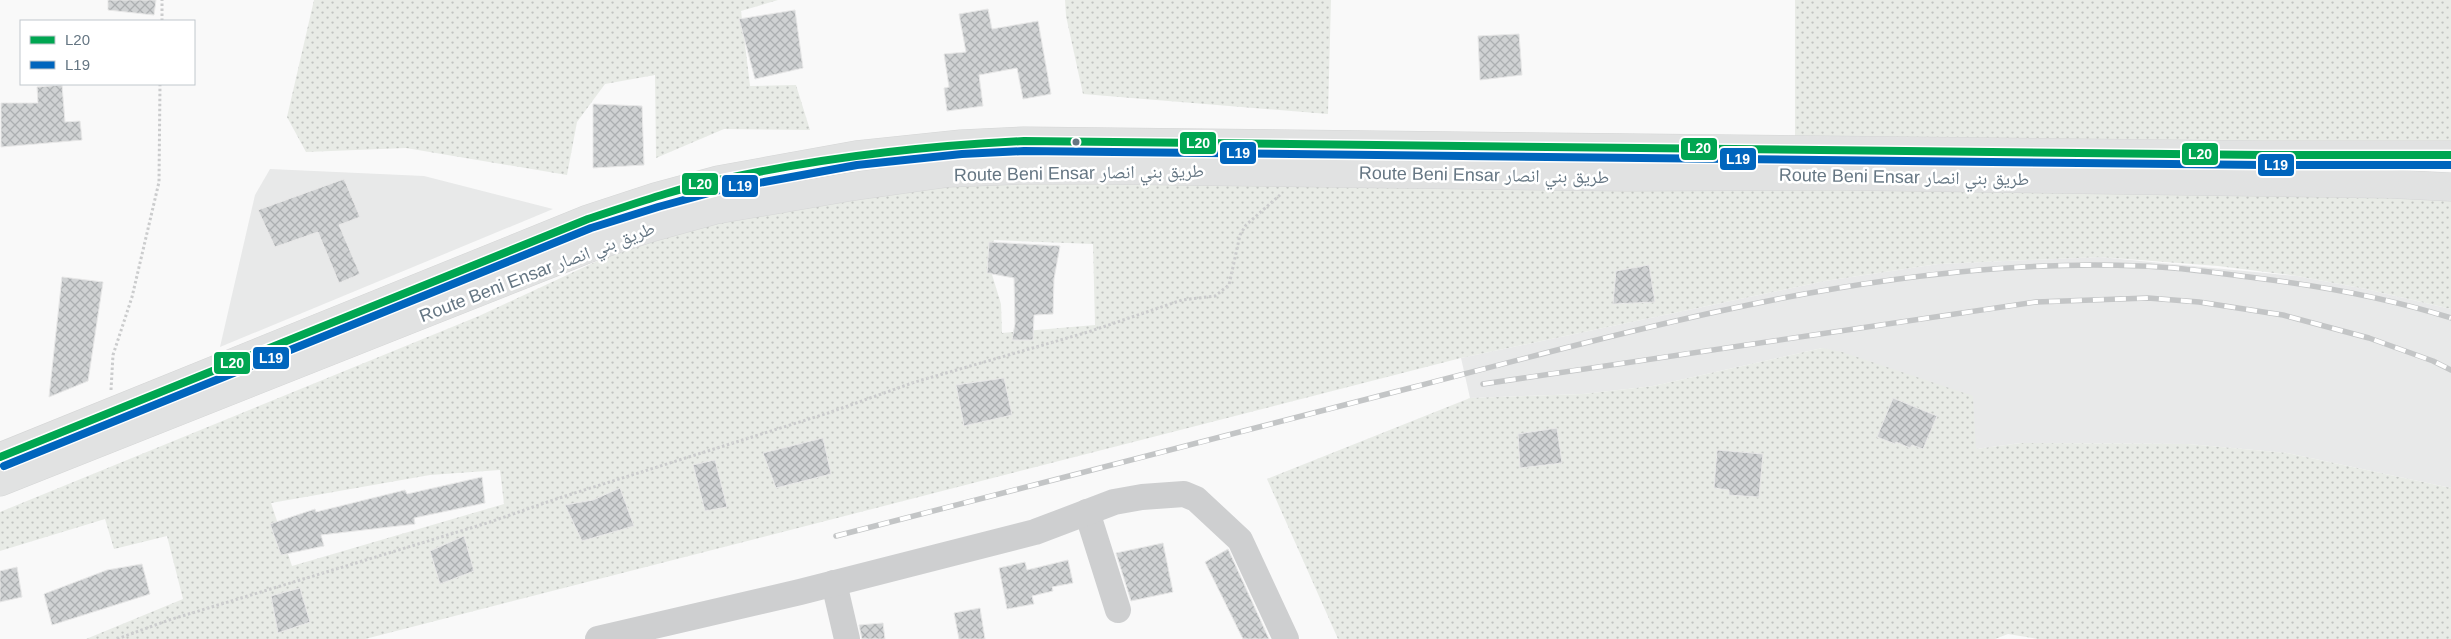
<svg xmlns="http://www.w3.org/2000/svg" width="2451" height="639" viewBox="0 0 2451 639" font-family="Arial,'Noto Naskh Arabic',sans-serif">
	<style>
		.built { fill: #e8e9e9 }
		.green { fill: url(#green-dots); fill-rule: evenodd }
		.building { fill: url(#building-cross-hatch); stroke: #e8e8e8 }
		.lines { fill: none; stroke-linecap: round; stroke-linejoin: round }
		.highway-casing { stroke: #d5d6d6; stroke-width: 29 }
		.path { stroke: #cbcccd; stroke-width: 3; stroke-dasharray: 2.5 2.5; stroke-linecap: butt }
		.minor { stroke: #cecfd0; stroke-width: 26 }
		.highway { stroke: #e1e2e2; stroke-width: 28 }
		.rail-casing { stroke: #c3c5c6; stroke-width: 5.5 }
		.rail { stroke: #fff; stroke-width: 4; stroke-dasharray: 11; stroke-linecap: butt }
		.bus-1-casing { stroke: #fff; stroke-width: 11 }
		.bus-2-casing { stroke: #fff; stroke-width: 11 }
		.bus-1 { stroke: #00a651; stroke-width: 8 }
		.bus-2 { stroke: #0065bd; stroke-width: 8 }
		.bus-dot { fill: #657683; stroke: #fff; stroke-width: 2 }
		.labels { text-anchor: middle; stroke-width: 5; stroke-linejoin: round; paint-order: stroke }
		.street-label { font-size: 18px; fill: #657683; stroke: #fff }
		.line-badge { stroke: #fff; stroke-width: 2 }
		.badge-label { font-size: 14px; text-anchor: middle; font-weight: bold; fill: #fff }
	</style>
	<defs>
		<pattern id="green-dots" width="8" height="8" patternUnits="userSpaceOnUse" patternTransform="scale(1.25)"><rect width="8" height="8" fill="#e8ebe6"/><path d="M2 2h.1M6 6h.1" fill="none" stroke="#c0c3c0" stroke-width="1.8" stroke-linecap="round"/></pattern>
		<pattern id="building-cross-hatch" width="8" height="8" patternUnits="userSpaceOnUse" patternTransform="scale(1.25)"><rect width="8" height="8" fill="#d0d2d3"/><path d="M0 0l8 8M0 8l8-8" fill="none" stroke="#acafb1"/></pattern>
	</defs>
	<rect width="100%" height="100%" fill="#f9f9f9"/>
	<g class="built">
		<polygon points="270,169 424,176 553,209 220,347 255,195"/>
		<polygon points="2100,257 2297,276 2366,289 2451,309 2451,488 2287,453 2188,444 2021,443 1976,449 1822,348 1653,386 1583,394 1470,398 1461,358 1825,281 1938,264"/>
	</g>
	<g class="green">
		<polygon points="314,0 778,0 741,11 750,86 796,85 810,130 724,129 656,158 655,75 605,84 577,122 567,175 406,148 306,152 287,117"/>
		<polygon points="1065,0 1331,0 1328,114 1083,94 1066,16"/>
		<polygon points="1795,0 2451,0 2451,142 1795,140"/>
		<path d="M984,181L2451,187V309L2366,289L2297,276L2218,266L2100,257L1938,264L1825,281L1461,358L365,639H86L183,599L167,536L114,549L105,519L0,551V512L479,316L651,236L808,199ZM994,240L1093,244L1095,325L1002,333L1001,304L990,268ZM500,470L504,504L292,566L271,503L430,475Z"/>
		<polygon points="1822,348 1842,352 1973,396 1976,449 2021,443 2188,444 2287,453 2451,488 2451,639 2038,639 2008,634 1995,639 1338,639 1267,479 1470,398 1583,394 1653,386"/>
	</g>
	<g class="building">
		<polygon points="108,0 156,0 154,15 108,10"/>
		<polygon points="988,9 992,29 1038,21 1051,94 1023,99 1017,68 979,75 983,106 947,111 944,88 949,87 944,54 966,52 959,14"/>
		<polygon points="795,10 803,68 755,79 739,19"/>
		<polygon points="1519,34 1522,75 1480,80 1478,36"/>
		<polygon points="62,85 65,122 80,121 82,140 1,147 1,103 38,103 37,87"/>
		<polygon points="593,104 642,106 644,165 593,168"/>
		<polygon points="344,179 360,217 339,225 360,274 339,283 318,232 275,247 258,210"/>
		<polygon points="989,242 1060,246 1054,279 1053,314 1034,315 1033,340 1012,340 1015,324 1014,278 987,273"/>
		<polygon points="1649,265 1655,302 1613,304 1616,271"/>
		<polygon points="62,277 103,282 88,381 49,397"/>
		<polygon points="1004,378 1012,415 964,426 956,385"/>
		<polygon points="1893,398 1937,416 1923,449 1912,445 1910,448 1896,442 1895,444 1877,437"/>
		<polygon points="1557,428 1562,463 1520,468 1518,434"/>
		<polygon points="823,438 831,474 776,488 763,453"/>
		<polygon points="1717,450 1763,454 1759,497 1729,495 1729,490 1714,488"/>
		<polygon points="715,460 727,507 705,511 693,465"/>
		<polygon points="482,477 485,503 414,518 415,524 321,535 324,546 281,555 270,524 315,509 316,512 405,490 407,494"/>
		<polygon points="620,488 634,526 582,541 565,505 593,500"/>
		<polygon points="464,536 474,571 440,584 430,551"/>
		<polygon points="1163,543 1173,592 1131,601 1116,553"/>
		<polygon points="1228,549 1269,639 1243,639 1205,562"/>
		<polygon points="1068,560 1073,583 1052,587 1053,591 1032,596 1034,604 1007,609 999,568 1025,562 1027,570"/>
		<polygon points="142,564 150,594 52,625 44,594 107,570"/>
		<polygon points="17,567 22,597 0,602 0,571"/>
		<polygon points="300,588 310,622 278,633 271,596"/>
		<polygon points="980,608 985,639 959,639 954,613"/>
		<polygon points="883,623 885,639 862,639 859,625"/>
	</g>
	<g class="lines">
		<defs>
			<g id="highway">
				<polyline points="0,457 588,219 655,197 718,180 856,155 961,144 1024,141 2264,155 2451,155"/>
				<polyline points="0,482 590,248 650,228 715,210 849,187 948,173 1021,170 1102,170 1627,177 1838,176 2391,184 2451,187"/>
			</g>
		</defs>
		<use href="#highway" class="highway-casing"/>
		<g class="path">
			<polyline points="162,21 162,0"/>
			<polyline points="111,390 113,355 132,297 159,182 160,84"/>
			<polyline points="117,639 169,620 487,523 559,498 828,413 915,382 1088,332 1182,300 1215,296 1229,285 1240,235 1246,225 1280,195"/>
		</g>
		<g class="minor">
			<polyline points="1087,512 1118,610"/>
			<polyline points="834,583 847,639"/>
			<polyline points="598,639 800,592 1035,532 1114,502 1142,497 1184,494 1196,499 1240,540 1286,639"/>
		</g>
		<use href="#highway" class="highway"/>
		<defs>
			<g id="rail">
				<polyline points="1483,384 2036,302 2148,298 2199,302 2283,315 2369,338 2433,361 2451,370"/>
				<path d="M836,536C1029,486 1222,437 1414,387C1651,326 1894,256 2140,266C2179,267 2218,273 2256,278C2321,286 2388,298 2451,318"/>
			</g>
		</defs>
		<use href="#rail" class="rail-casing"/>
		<use href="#rail" class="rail"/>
		<defs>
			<path id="bus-1" d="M0,457L588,219C631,205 675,189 719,180C820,158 921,146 1024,141L2264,155H2451"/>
			<polyline id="bus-2" points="4,466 591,228 658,207 720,190 857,165 962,154 1024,151 2264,165 2451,165"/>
		</defs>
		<use href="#bus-1" class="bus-1-casing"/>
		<use href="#bus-2" class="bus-2-casing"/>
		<use href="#bus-1" class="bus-1"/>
		<use href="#bus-2" class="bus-2"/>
	</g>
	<circle class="bus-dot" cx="1076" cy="142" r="4.5"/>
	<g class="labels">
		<g class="street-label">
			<text transform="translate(1079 173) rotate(-1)" y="6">Route Beni Ensar طريق بني انصار</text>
			<text transform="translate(1484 175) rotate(1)" y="6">Route Beni Ensar طريق بني انصار</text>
			<text transform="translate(1904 177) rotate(1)" y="6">Route Beni Ensar طريق بني انصار</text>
			<text transform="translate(537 272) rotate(-21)" y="6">Route Beni Ensar طريق بني انصار</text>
		</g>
	</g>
	<g class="line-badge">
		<rect x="1179" y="131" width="38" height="24" rx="5" fill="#00a651"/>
		<rect x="1680" y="137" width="38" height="24" rx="5" fill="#00a651"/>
		<rect x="1219" y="141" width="38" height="24" rx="5" fill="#0065bd"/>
		<rect x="2181" y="142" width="38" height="24" rx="5" fill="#00a651"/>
		<rect x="1719" y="147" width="38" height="24" rx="5" fill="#0065bd"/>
		<rect x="2257" y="153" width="38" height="24" rx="5" fill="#0065bd"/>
		<rect x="681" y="172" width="38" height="24" rx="5" fill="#00a651"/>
		<rect x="721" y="174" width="38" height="24" rx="5" fill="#0065bd"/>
		<rect x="252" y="346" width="38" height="24" rx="5" fill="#0065bd"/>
		<rect x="213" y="351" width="38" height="24" rx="5" fill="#00a651"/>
	</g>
	<g class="badge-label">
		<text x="1198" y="148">L20</text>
		<text x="1699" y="153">L20</text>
		<text x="1238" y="158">L19</text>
		<text x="2200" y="159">L20</text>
		<text x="1738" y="164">L19</text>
		<text x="2276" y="170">L19</text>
		<text x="700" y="189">L20</text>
		<text x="740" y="191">L19</text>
		<text x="271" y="363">L19</text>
		<text x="232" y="368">L20</text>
	</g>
	<rect x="20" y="20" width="175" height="65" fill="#ffffff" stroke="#c1c8cd"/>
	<rect x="30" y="36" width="25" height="8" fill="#00a651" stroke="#c1c8cd"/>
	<text x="65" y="45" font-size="15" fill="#657683">L20</text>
	<rect x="30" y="61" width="25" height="8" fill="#0065bd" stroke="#c1c8cd"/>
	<text x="65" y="70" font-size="15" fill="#657683">L19</text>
</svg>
